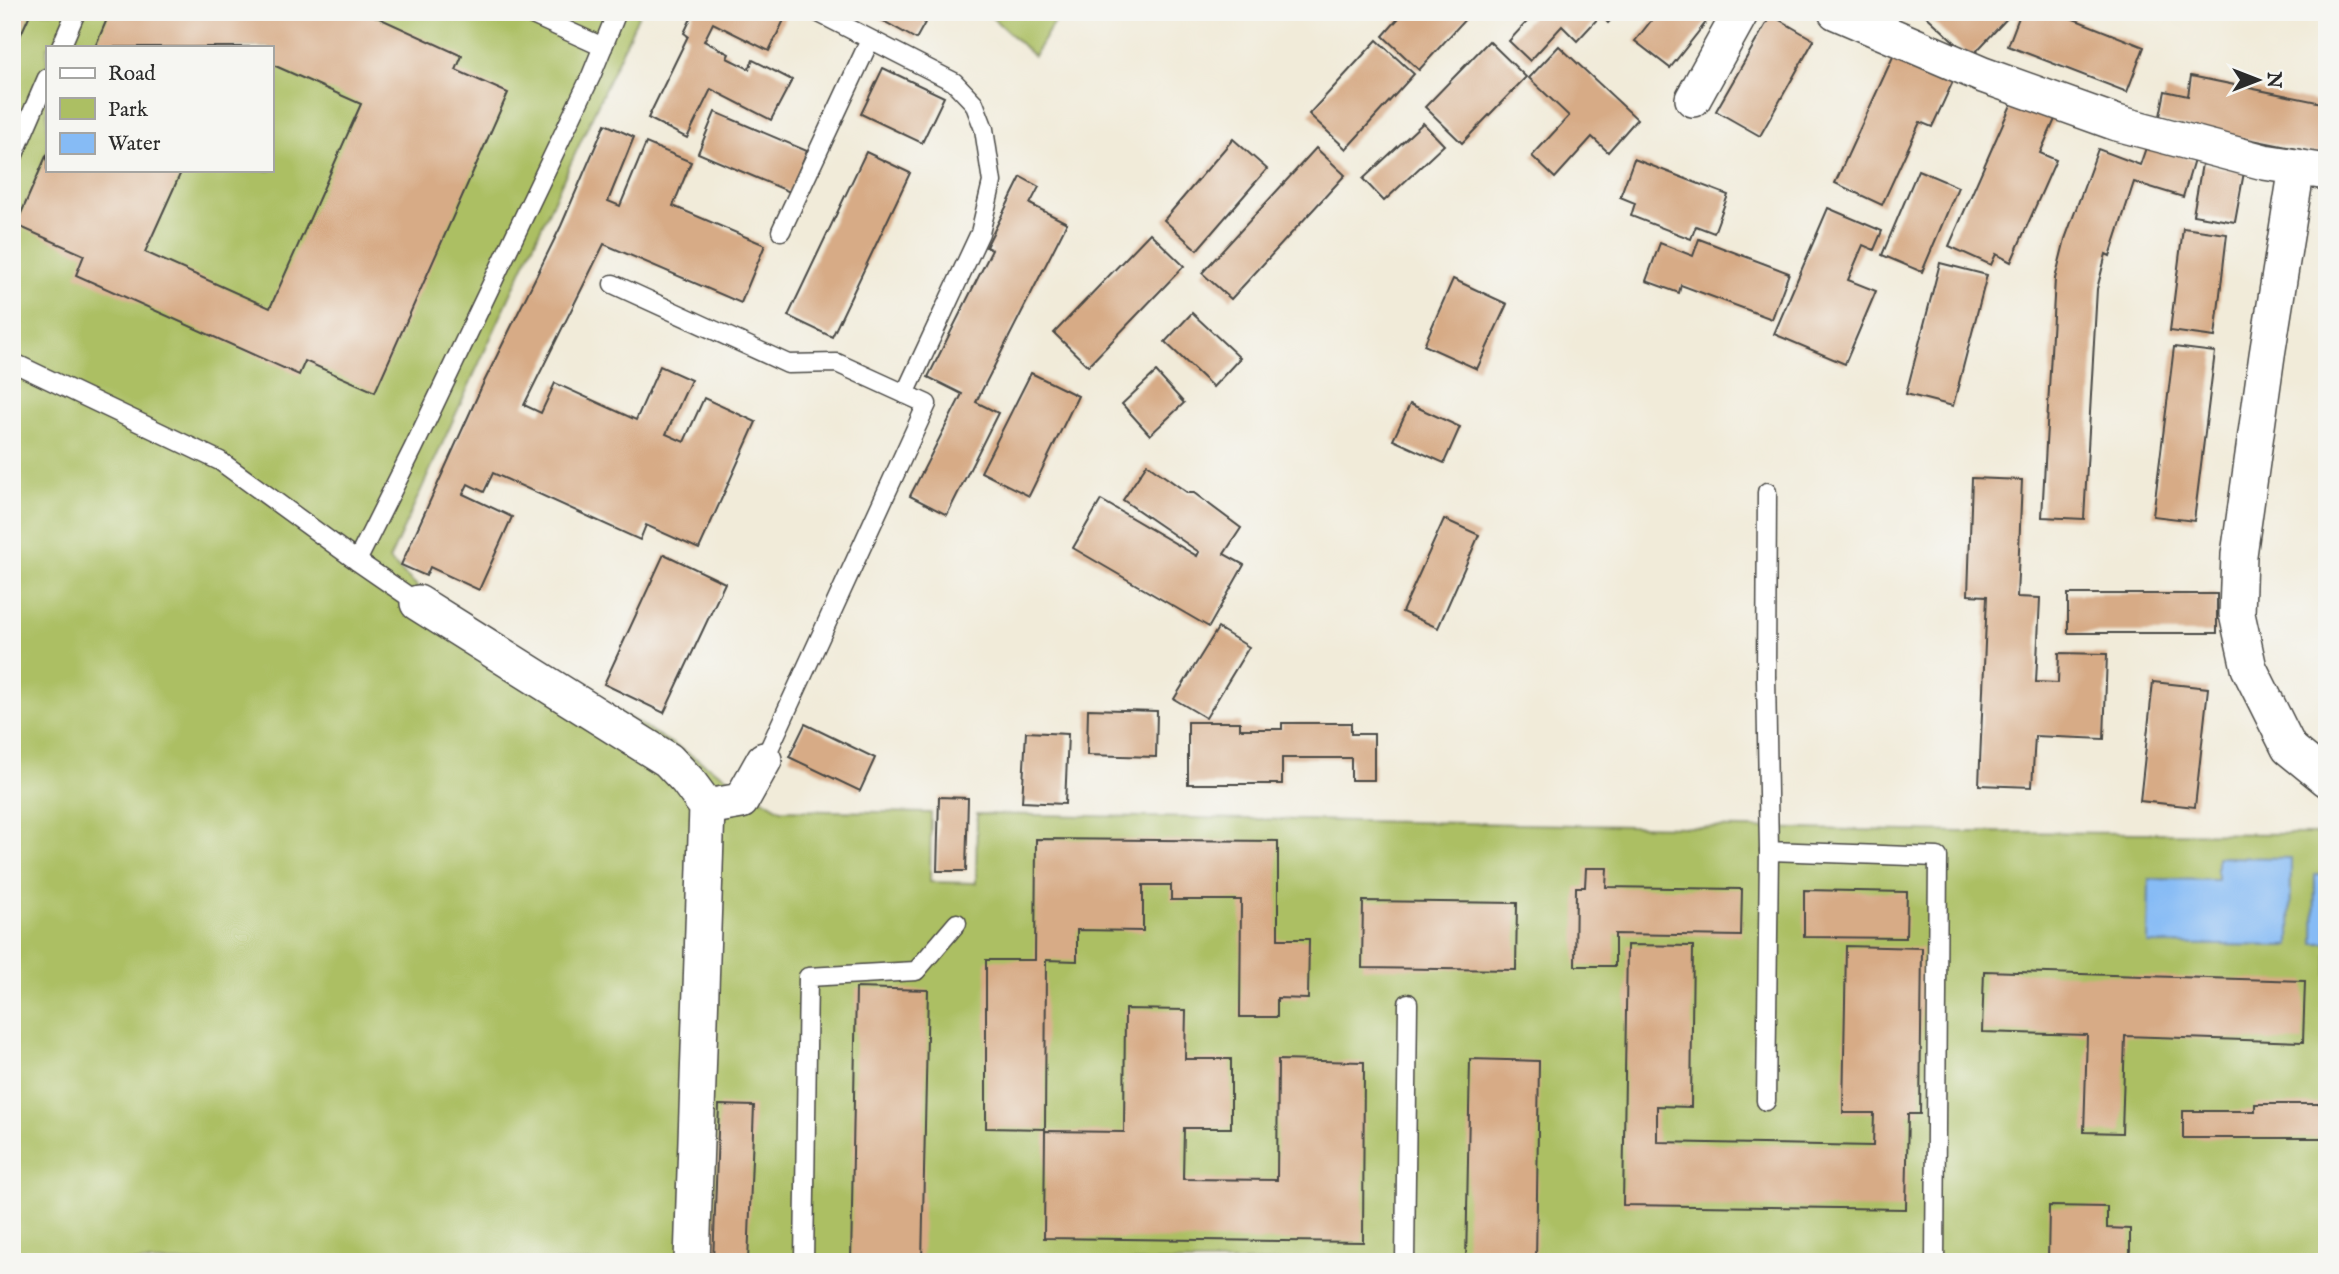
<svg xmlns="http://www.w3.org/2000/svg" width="2339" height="1274" viewBox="0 0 2339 1274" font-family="'IM FELL English',serif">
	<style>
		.green { fill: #acbf63; stroke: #6c7547; stroke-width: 2; fill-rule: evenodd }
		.water { fill: #86bbf5; stroke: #587390; stroke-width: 2 }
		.building { fill: #d7ab86 }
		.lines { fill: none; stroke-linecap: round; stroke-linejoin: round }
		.lane-casing { stroke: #494845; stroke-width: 21 }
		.street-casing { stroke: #494845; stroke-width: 38 }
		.lane { stroke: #fff; stroke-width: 18 }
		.street { stroke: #fff; stroke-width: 35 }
	</style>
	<rect width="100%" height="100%" fill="#f6f6f2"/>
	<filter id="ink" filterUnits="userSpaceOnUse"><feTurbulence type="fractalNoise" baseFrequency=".0143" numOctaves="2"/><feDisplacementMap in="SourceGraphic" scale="14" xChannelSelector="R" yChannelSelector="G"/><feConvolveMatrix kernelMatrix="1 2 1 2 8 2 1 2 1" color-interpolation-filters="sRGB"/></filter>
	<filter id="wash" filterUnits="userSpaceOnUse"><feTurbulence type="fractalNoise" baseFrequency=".00686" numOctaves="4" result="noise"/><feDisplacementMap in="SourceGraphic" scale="28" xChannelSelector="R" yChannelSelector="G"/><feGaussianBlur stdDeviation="1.57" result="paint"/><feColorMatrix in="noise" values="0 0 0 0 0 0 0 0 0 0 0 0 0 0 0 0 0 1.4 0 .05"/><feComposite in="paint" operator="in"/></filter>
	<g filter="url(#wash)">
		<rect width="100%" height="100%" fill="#f1ebd9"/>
		<g class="green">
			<path d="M12,12H640L389,560L428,596L781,810L931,813L930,882L976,883L977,814L1960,832L2327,834V1262H12ZM47,47H271V170H47Z"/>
			<polygon points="986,12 1060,12 1034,56"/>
		</g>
		<g class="water">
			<polygon points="2217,857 2291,858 2290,946 2148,944 2149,879 2217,880"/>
			<polygon points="2315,875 2327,875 2327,943 2314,943"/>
		</g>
		<g id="blocks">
			<g class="building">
				<polygon points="12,12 31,12 12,54"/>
				<polygon points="110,12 366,12 462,56 456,70 508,93 375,392 305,361 299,375 76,275 84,255 16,225 47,154 47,170 182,170 145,252 270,308 361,104 271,64 271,47 95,47"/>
				<polygon points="694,12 773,12 785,18 769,51 713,23 704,41 729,54 727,58 749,69 753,60 792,80 771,120 711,89 687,138 648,118 688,36 684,33"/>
				<polygon points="884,12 931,12 916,39 880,19"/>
				<polygon points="1404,12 1467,12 1469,15 1419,70 1383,36"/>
				<polygon points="1536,12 1618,12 1608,23 1601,15 1577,41 1562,26 1530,61 1509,41"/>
				<polygon points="1658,12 1714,12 1670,68 1635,41"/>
				<polygon points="1922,12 2013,12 1971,57"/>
				<polygon points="2021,12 2056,12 2144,47 2127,92 2008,46"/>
				<polygon points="1771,15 1814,40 1760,136 1716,111"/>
				<polygon points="1377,40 1414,74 1346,149 1309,114"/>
				<polygon points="1489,41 1526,77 1462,143 1425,107"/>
				<polygon points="1559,46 1637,119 1608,152 1592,137 1555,178 1532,156 1569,116 1529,78"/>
				<polygon points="1896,50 1955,77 1932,127 1920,122 1882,205 1835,183"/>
				<polygon points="883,68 944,97 922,143 861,114"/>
				<polygon points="2191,76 2327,104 2327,155 2159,121 2165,91 2188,96"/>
				<polygon points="2014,98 2056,117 2040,153 2056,160 2011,262 1996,254 1991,265 1949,246"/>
				<polygon points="715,112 807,151 790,192 698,153"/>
				<polygon points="1423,123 1444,145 1384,201 1363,179"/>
				<polygon points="605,124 634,137 608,201 620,206 646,143 691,162 673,206 765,245 741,303 604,244 524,405 541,413 555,383 636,420 660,366 691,380 666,434 684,442 704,398 756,422 699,549 646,525 640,540 493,473 484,492 468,484 463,494 512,517 479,590 430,567 426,576 401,565 482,386 561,226"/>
				<polygon points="1233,139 1267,169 1197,250 1164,220"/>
				<polygon points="2147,145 2194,160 2183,197 2134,182 2110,256 2106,254 2097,289 2084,519 2042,517 2055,279 2065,239 2098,149 2140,165"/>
				<polygon points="1316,148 1345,175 1231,299 1202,273"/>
				<polygon points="866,152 910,173 832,337 788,316"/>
				<polygon points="1634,159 1728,195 1714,233 1696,226 1691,239 1631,216 1635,203 1620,197"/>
				<polygon points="2202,164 2244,172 2235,222 2193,215"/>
				<polygon points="1918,170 1958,187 1922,272 1882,255"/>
				<polygon points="1021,177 1039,187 1030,204 1067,223 976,402 998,413 947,515 910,496 962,394 928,377 992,250 986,247"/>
				<polygon points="1828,208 1882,231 1874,250 1863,245 1848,280 1876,291 1845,364 1774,334"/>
				<polygon points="2183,228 2227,234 2215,337 2170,331"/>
				<polygon points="1150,233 1184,266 1088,366 1054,333"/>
				<polygon points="1699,239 1789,273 1772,319 1681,285 1679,293 1646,281 1660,243 1693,256"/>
				<polygon points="1940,263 1987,275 1953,406 1906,394"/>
				<polygon points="1453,279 1507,304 1477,369 1424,345"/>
				<polygon points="1192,313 1240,358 1213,387 1165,342"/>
				<polygon points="2174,347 2215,352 2194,521 2153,516"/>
				<polygon points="1156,372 1184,403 1150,435 1122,404"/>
				<polygon points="1031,373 1078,396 1029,496 981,472"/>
				<polygon points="1410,404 1460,427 1444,463 1393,440"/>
				<polygon points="1147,464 1188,493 1194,493 1241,528 1224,554 1244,565 1209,627 1073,548 1101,500 1197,556 1199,552 1123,500"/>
				<polygon points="1972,478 2022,480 2017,597 2040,598 2036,682 2058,683 2059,653 2107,654 2104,739 2035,736 2032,787 1979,785 1987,596 1968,595"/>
				<polygon points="1444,519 1479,535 1438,628 1402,612"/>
				<polygon points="664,554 725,583 664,713 604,684"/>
				<rect x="2068" y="594" width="149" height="39"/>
				<polygon points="1218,628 1249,647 1206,718 1174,699"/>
				<polygon points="2153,682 2208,688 2195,807 2140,801"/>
				<polygon points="1088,709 1157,711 1156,757 1087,755"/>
				<polygon points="1188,722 1240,722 1240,729 1282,729 1282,723 1351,723 1351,734 1374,734 1374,780 1351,780 1351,758 1282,758 1282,784 1188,784"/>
				<polygon points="805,724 875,758 860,791 789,757"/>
				<polygon points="1026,732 1068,734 1065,804 1022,802"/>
				<polygon points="939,797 968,798 966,871 937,871"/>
				<polygon points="1036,839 1278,841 1278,939 1309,939 1308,999 1277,998 1277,1017 1240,1017 1241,900 1171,900 1171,885 1143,885 1143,931 1077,930 1077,961 1046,960 1045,1129 986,1128 986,960 1035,960"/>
				<polygon points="1586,868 1607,868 1606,887 1742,889 1741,936 1615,934 1615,966 1575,966 1576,887 1585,887"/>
				<polygon points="1804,890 1907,892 1906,938 1804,937"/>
				<polygon points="1363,901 1517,903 1516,970 1362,968"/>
				<polygon points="1627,945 1693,946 1691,1107 1657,1106 1657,1142 1873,1146 1874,1113 1843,1113 1846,946 1922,948 1920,1114 1908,1114 1906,1209 1623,1205"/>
				<polygon points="1984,971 2305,981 2303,1042 2125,1036 2122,1133 2084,1132 2087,1035 1982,1032"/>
				<polygon points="856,988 928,990 922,1262 851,1262"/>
				<polygon points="1125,1009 1186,1010 1185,1059 1231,1059 1231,1128 1184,1128 1183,1179 1277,1180 1278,1060 1364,1062 1363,1242 1044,1238 1045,1131 1124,1132"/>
				<polygon points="1470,1059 1539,1061 1536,1262 1466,1262"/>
				<polygon points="2255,1104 2327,1104 2327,1138 2183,1138 2183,1111 2255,1111"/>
				<polygon points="719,1105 754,1106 748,1262 713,1262"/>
				<polygon points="2049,1206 2107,1207 2107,1228 2130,1229 2130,1262 2048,1262"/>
			</g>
		</g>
	</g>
	<g filter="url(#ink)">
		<use href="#blocks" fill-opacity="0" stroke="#494845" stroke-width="2"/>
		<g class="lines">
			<defs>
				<g id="lane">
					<polyline points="526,12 603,47"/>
					<polyline points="817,12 954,82 974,103 984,129 992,182 980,233 905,394"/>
					<polyline points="61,47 76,12"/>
					<polyline points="12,159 47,78"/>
					<polyline points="781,231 870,40"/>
					<polyline points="613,284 788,364 837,363 927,404 764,760"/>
					<polyline points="12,362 220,461 357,561"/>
					<polyline points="1767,492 1766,677 1769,851 1938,857 1935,1262"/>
					<polyline points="418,603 357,561 413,449 591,76 617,12"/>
					<polyline points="1766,1101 1769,851"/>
					<polyline points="804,1262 808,977 916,971 957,923"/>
					<polyline points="1405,1262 1408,1003"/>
				</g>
				<g id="street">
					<polyline points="1836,12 1983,75 2117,123 2264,162 2327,172"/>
					<polyline points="1693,99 1741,12"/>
					<polyline points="2297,167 2267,355 2239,555 2237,614 2249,668 2289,748 2327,779"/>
					<polyline points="418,603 668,760 687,780 707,807 692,1262"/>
					<polyline points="707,807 741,801 764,760"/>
				</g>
			</defs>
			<use href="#lane" class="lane-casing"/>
			<use href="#street" class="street-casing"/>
			<use href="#lane" class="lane"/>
			<use href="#street" class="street"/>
		</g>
	</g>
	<rect width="2339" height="1274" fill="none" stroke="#f6f6f2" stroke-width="42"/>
	<rect x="46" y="46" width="228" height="126" fill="#f6f6f2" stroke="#a5a5a2" stroke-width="2"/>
	<rect x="60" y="68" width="35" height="10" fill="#ffffff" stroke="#a5a5a2" stroke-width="2"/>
	<text x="108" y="80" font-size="21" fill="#2b2b2b">Road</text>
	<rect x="60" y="98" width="35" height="21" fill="#acbf63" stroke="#a5a5a2" stroke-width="2"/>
	<text x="108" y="116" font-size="21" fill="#2b2b2b">Park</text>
	<rect x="60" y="133" width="35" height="21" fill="#86bbf5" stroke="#a5a5a2" stroke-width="2"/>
	<text x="108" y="150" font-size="21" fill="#2b2b2b">Water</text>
	<g transform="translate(2258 80) rotate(90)" stroke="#f6f6f2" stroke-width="5" paint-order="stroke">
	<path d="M0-5L12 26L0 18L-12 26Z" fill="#2b2b2b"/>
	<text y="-10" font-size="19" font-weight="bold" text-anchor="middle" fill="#2b2b2b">N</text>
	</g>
</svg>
